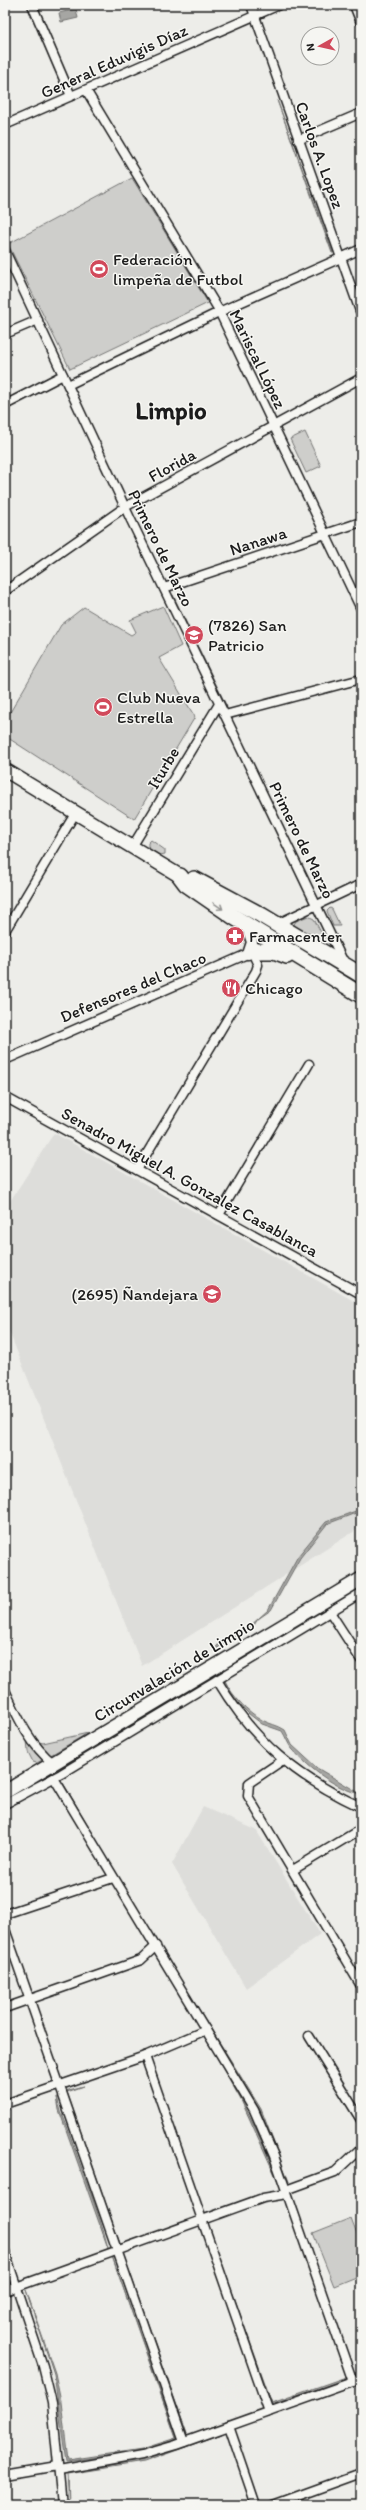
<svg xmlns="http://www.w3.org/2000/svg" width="366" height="2510" viewBox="0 0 366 2510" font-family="Itim,sans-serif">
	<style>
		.built { fill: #ddddda }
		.green { fill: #cececb; stroke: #757574 }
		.water { fill: #a6a6a3; stroke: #6f6f6d }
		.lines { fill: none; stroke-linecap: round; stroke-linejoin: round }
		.minor-casing { stroke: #1c1c1c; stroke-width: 11 }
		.tertiary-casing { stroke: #1c1c1c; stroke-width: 13 }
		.trunk-casing { stroke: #1c1c1c; stroke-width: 16 }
		.motorway-casing { stroke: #1c1c1c; stroke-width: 18 }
		.minor { stroke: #f6f6f2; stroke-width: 8 }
		.tertiary { stroke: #f6f6f2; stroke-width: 10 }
		.trunk { stroke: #f6f6f2; stroke-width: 13 }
		.motorway { stroke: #f6f6f2; stroke-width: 15 }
		.oneway { stroke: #949492 }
		.labels { text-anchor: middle; stroke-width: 3; stroke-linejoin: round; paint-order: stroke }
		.street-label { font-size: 17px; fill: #1c1c1c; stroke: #f6f6f2 }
		.poi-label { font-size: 17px; fill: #1c1c1c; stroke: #f6f6f2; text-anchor: start }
		.town-label { font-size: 25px; font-weight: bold; fill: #1c1c1c; stroke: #f6f6f2 }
	</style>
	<rect width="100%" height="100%" fill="#edede9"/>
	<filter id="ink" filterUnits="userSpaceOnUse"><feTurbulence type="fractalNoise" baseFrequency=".025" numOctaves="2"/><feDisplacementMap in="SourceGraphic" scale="8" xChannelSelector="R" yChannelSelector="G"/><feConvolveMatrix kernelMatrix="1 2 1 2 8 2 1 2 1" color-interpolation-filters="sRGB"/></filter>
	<g filter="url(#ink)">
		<g class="built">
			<polygon points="54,1133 361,1305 361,1527 142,1666 5,1321 5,1209"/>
			<polygon points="203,1807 256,1830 320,1934 246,1988 172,1864"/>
		</g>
		<g class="green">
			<polygon points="132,178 208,303 70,369 8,244"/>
			<polygon points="305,432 321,466 306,473 290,439"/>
			<polygon points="163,606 181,646 159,658 195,717 134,819 5,736 5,721 61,625 84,607 131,635 136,632 130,620"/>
			<polygon points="151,840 165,850 165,854 160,855 148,848 148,843"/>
			<polygon points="330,908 332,909 340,926 333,926 327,911"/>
			<polygon points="308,916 314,919 325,940 315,937 311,939 293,926 296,921"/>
			<polygon points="289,944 298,947 361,982 361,990"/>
			<polygon points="361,1586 361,1589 196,1689 169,1702"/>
			<polygon points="88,1733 37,1763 33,1762 28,1752 27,1739 43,1743"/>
			<polygon points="105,1742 53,1774 5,1799 5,1797"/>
			<polygon points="351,2218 361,2244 361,2275 334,2286 313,2233"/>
		</g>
		<g class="water">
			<polygon points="76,9 78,18 61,22 59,13"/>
			<polygon points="277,100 333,253 332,253"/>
			<polygon points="172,595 173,595 227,707 226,707"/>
			<polygon points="361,1509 361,1511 327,1524 300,1558 271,1610 258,1619 254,1625 213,1651 218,1645 249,1627 268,1610 298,1556 326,1522"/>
			<path d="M225,1681C233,1697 247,1711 262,1720C269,1724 278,1725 285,1730L292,1745L317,1768L361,1794C336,1789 310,1769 293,1750C288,1745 286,1737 282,1731L262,1724L249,1714L236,1701Z"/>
			<polygon points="63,1783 162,1950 261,2109 289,2182 260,2110 162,1952"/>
			<path d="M206,2038C237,2089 259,2130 280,2186L241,2100Z"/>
			<polygon points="84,2086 67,2092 120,2244 65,2091"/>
			<path d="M57,2097C59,2108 64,2118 68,2129C81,2169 98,2208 108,2248L59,2110Z"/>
			<polygon points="292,2194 354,2372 361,2370 354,2374"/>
			<polygon points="208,2224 272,2403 346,2377 342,2381 271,2405"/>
			<polygon points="123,2253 187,2434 122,2254"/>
			<polygon points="112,2256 177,2439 142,2451 66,2462 54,2374 26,2290 55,2373 61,2402 68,2460 142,2449 176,2438"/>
			<polygon points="222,2434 144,2462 68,2474 69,2505 67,2473 133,2462"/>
		</g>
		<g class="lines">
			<defs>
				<g id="minor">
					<polyline points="32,5 71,96"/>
					<polyline points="251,5 361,314"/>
					<polyline points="86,90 217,307 361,609"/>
					<polyline points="5,125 279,5"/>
					<polyline points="298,140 361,113"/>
					<polyline points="5,251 130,518 344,963"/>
					<polyline points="5,334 38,320"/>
					<polyline points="68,385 219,312 361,249"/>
					<polyline points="5,405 63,375"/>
					<polyline points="164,588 361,522"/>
					<polyline points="5,591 125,507 361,378"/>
					<polyline points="225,715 361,679"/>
					<polyline points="132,847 219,704"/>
					<polyline points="277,924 361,884"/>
					<polyline points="5,931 76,812"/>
					<polyline points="5,1060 254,951"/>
					<polyline points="5,1097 361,1294"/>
					<polyline points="137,1170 256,971 258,965 252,952"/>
					<polyline points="219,1215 309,1064"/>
					<polyline points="330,1612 361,1660"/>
					<path d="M217,1680C254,1742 296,1777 361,1807"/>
					<path d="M5,1690C18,1718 30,1745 54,1764"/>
					<polyline points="283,1760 249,1783 248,1796 361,1986"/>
					<polyline points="54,1778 254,2110 274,2156 353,2382"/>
					<polyline points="5,1804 61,1774 361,1593"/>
					<polyline points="293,1870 361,1829"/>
					<polyline points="5,1914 113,1878"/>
					<polyline points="5,1929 184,2442"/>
					<polyline points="5,2008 141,1960 156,1946"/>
					<polyline points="309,2036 361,2120"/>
					<polyline points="145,2056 269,2412"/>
					<polyline points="5,2104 145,2056 206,2030"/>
					<polyline points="286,2190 335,2172 361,2148"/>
					<polyline points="5,2252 43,2366 52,2403 62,2505"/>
					<polyline points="5,2291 263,2198 287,2194"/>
					<polyline points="229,2426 256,2505"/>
					<polyline points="59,2470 142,2455 176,2445 361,2379"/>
					<polyline points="5,2475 58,2466"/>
					<polyline points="273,2505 361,2473"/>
				</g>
				<g id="tertiary">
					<polyline points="355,5 361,20"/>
					<polyline points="246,925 252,942 248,954"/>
				</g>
				<g id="trunk">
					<polyline points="5,770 180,876"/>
					<polyline points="5,1792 361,1579"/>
				</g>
				<g id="motorway">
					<polyline points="180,876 186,884 234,917 361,995"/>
					<polyline points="194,879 261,915 361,975"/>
					<polyline points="255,951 274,951 287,956"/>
				</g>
			</defs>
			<use href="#minor" class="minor-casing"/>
			<use href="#tertiary" class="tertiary-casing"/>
			<use href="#trunk" class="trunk-casing"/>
			<use href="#motorway" class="motorway-casing"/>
			<use href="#minor" class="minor"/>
			<use href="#tertiary" class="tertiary"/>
			<use href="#trunk" class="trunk"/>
			<use href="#motorway" class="motorway"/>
		</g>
		<defs><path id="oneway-shaft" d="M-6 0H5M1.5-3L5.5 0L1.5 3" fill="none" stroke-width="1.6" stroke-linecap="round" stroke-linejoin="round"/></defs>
		<use class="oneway" href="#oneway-shaft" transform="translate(218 906) rotate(34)"/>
	</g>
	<defs>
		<symbol id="stadium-disc" viewBox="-11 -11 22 22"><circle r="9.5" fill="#d1495b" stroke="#f6f6f2"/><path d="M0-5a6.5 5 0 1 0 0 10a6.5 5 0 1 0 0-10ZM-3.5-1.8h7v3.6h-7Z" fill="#fff"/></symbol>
		<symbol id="school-disc" viewBox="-11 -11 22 22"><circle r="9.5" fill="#d1495b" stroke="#f6f6f2"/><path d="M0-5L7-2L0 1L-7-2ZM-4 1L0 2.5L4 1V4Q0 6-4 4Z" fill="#fff"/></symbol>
		<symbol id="pharmacy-disc" viewBox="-11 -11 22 22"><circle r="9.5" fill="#d1495b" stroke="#f6f6f2"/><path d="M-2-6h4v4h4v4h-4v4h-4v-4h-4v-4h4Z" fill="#fff"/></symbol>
		<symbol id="restaurant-disc" viewBox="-11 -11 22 22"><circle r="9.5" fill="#d1495b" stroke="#f6f6f2"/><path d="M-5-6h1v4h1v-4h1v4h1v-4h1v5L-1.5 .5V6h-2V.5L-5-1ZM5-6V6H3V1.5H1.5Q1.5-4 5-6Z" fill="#fff"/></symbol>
	</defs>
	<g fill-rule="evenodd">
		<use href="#stadium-disc" x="88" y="258" width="22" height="22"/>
		<use href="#school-disc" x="183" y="624" width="22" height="22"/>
		<use href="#stadium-disc" x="92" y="696" width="22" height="22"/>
		<use href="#pharmacy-disc" x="224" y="925" width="22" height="22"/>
		<use href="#restaurant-disc" x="220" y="977" width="22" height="22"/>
		<use href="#school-disc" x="201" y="1283" width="22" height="22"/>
	</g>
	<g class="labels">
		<g class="street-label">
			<text transform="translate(114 61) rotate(-24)" y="6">General Eduvigis Díaz</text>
			<text transform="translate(320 155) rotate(70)" y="6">Carlos A. Lopez</text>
			<text transform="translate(258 359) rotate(64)" y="6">Mariscal López</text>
			<text transform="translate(172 465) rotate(-29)" y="6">Florida</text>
			<text transform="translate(258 541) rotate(-18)" y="6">Nanawa</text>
			<text transform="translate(161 548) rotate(64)" y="6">Primero de Marzo</text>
			<text transform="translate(163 768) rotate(-59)" y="6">Iturbe</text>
			<text transform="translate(302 840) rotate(64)" y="6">Primero de Marzo</text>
			<text transform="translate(133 987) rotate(-23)" y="6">Defensores del Chaco</text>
			<text transform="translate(190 1182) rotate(29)" y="6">Senadro Miguel A. Gonzalez Casablanca</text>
			<text transform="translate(174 1670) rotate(-31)" y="6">Circunvalación de Limpio</text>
		</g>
		<g class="poi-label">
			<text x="113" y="265">Federación<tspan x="113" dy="20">limpeña de Futbol</tspan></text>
			<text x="208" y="631">(7826) San<tspan x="208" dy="20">Patricio</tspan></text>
			<text x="117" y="703">Club Nueva<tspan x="117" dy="20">Estrella</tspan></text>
			<text x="249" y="942">Farmacenter</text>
			<text x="245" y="994">Chicago</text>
			<text x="198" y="1300" text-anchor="end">(2695) Ñandejara</text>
		</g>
		<g class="town-label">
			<text x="171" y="419">Limpio</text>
		</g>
	</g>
	<rect width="366" height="2510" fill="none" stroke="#f6f6f2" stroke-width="20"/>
	<rect x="10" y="10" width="346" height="2490" fill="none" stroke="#1c1c1c" stroke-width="1.5" filter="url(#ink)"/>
	<g transform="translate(320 46) rotate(262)"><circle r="19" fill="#f6f6f2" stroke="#9f9f9c"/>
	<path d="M0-3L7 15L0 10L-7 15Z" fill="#d1495b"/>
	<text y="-6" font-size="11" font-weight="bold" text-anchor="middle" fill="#1c1c1c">N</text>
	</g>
</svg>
